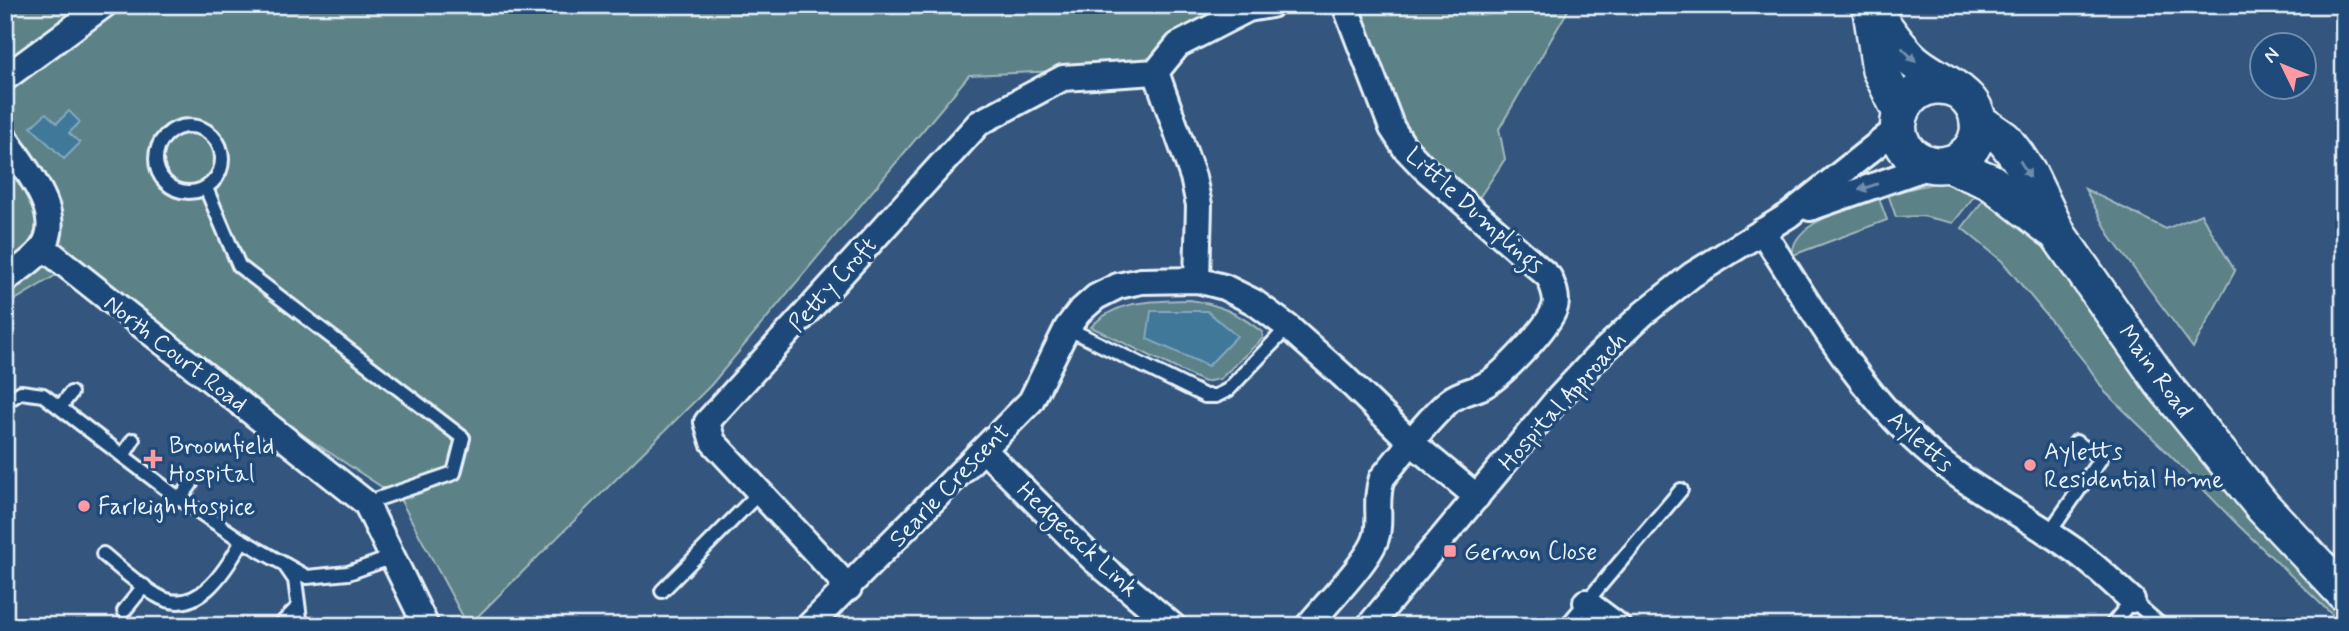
<svg xmlns="http://www.w3.org/2000/svg" width="2349" height="631" viewBox="0 0 2349 631" font-family="Mynerve,sans-serif">
	<style>
		.green { fill: #5c8186; stroke: #a2b9bf; stroke-width: 2 }
		.water { fill: #40789a; stroke: #83a8c0; stroke-width: 2 }
		.lines { fill: none; stroke-linecap: round; stroke-linejoin: round }
		.lane-casing { stroke: #e8f1f8; stroke-width: 18 }
		.street-casing { stroke: #e8f1f8; stroke-width: 30 }
		.secondary-casing { stroke: #e8f1f8; stroke-width: 40 }
		.lane { stroke: #1f4a7a; stroke-width: 12 }
		.street { stroke: #1f4a7a; stroke-width: 24 }
		.secondary { stroke: #1f4a7a; stroke-width: 35 }
		.oneway { fill: #6f8dac }
		.poi-dot { fill: #ff9aa2; stroke: #1f4a7a; stroke-width: 2.5 }
		.labels { text-anchor: middle; stroke-width: 7; stroke-linejoin: round; paint-order: stroke }
		.street-label { font-size: 24px; fill: #e8f1f8; stroke: #1f4a7a }
		.poi-label { font-size: 24px; fill: #e8f1f8; stroke: #1f4a7a; text-anchor: start }
	</style>
	<rect width="100%" height="100%" fill="#34557e"/>
	<filter id="ink" filterUnits="userSpaceOnUse"><feTurbulence type="fractalNoise" baseFrequency=".0143" numOctaves="2"/><feDisplacementMap in="SourceGraphic" scale="14" xChannelSelector="R" yChannelSelector="G"/><feConvolveMatrix kernelMatrix="1 2 1 2 8 2 1 2 1" color-interpolation-filters="sRGB"/></filter>
	<g filter="url(#ink)">
		<g class="green">
			<polygon points="5,5 1230,5 1169,40 1145,63 1058,71 969,75 711,385 468,626 400,499 58,274 5,306"/>
			<polygon points="1355,5 1571,5 1499,129 1505,159 1477,201 1406,135"/>
			<polygon points="1939,182 1979,190 1953,223 1922,216 1896,217 1888,194"/>
			<polygon points="2085,189 2166,229 2201,214 2235,271 2193,348 2112,239"/>
			<polygon points="1988,194 2041,242 2273,543 2344,618 2344,626 2238,525 2162,447 2105,392 2088,366 2002,261 1962,228"/>
			<path d="M1878,196L1887,220L1793,255C1789,223 1854,207 1878,196Z"/>
			<path d="M1190,300C1219,304 1239,314 1262,332L1263,338L1220,379L1204,382L1091,327C1117,299 1155,301 1190,300Z"/>
		</g>
		<g class="water">
			<polygon points="69,111 80,122 69,133 80,143 64,159 31,127 46,113 57,123"/>
			<polygon points="1151,311 1207,311 1237,336 1208,366 1147,339"/>
		</g>
		<g class="lines">
			<defs>
				<g id="lane">
					<circle cx="189" cy="159" r="33"/>
					<polyline points="206,188 239,266 463,438 454,473 366,503"/>
					<polyline points="1067,328 1205,396 1216,396 1228,390 1288,327"/>
					<polyline points="5,402 21,392 43,395 173,494 238,538 307,577 348,573 393,557"/>
					<polyline points="60,407 71,393"/>
					<polyline points="123,456 133,440"/>
					<polyline points="180,499 191,484"/>
					<polyline points="2049,533 2101,458 2076,442"/>
					<path d="M103,554C120,568 137,584 156,595C196,620 226,570 242,541"/>
					<polyline points="286,567 295,580 301,626"/>
					<polyline points="662,591 759,493"/>
					<polyline points="124,611 144,586"/>
					<polyline points="279,626 298,607"/>
					<polyline points="1566,626 1681,490"/>
					<polyline points="2111,626 2132,600 2162,626"/>
				</g>
				<g id="street">
					<polyline points="1156,72 1193,177 1199,205 1197,280"/>
					<polyline points="5,78 104,5"/>
					<path d="M5,138C23,166 66,214 43,247C35,260 17,270 5,280"/>
					<polyline points="1810,208 1933,165"/>
					<path d="M1762,231C1813,310 1860,395 1933,456C1976,492 2026,516 2071,548C2093,563 2112,582 2132,600"/>
					<polyline points="43,247 366,503 426,626"/>
					<polyline points="984,450 1093,559 1173,626"/>
					<polyline points="849,588 713,442 707,422 979,123 1063,78 1156,72 1178,45 1248,9 1271,5"/>
					<polyline points="1586,602 1618,626"/>
					<polyline points="809,626 1031,401 1067,328 1079,312 1096,297 1118,286 1141,281 1197,280 1224,287 1254,302 1288,327 1342,375 1412,443 1477,497"/>
					<path d="M1308,626C1325,605 1369,561 1376,538C1382,521 1374,501 1382,478C1403,453 1424,423 1449,401C1460,392 1471,392 1483,386C1501,377 1549,327 1555,307C1558,297 1553,286 1549,277L1424,168L1405,148L1392,128L1345,5"/>
					<polyline points="1369,626 1556,401 1596,358 1644,313 1692,275 1789,215 1899,127"/>
				</g>
				<g id="secondary">
					<path d="M1871,8C1883,24 1895,43 1910,58C1933,82 1983,89 1978,132C1976,146 1965,158 1952,163C1941,166 1931,166 1921,161C1874,137 1908,67 1959,91"/>
					<polyline points="1871,10 1880,70 1901,113"/>
					<polyline points="1978,121 2004,139 2017,156 2030,176 2059,236 2162,383 2263,507 2344,593"/>
					<polyline points="1948,164 1991,182 2051,229"/>
				</g>
			</defs>
			<use href="#lane" class="lane-casing"/>
			<use href="#street" class="street-casing"/>
			<use href="#secondary" class="secondary-casing"/>
			<use href="#lane" class="lane"/>
			<use href="#street" class="street"/>
			<use href="#secondary" class="secondary"/>
		</g>
		<defs><path id="oneway-solid" d="M-6-.8H1V-3.2L6.5 0L1 3.2V.8H-6Z" transform="scale(1.75)"/></defs>
		<g class="oneway">
			<use href="#oneway-solid" transform="translate(1909 55) rotate(46)"/>
			<use href="#oneway-solid" transform="translate(2025 169) rotate(58)"/>
			<use href="#oneway-solid" transform="translate(1868 187) rotate(161)"/>
		</g>
	</g>
	<g class="poi-dot">
		<path d="M149.5 448.5h7v7h7v7h-7v7h-7v-7h-7v-7h7z"/>
		<circle cx="2030" cy="465" r="7"/>
		<circle cx="84" cy="506" r="7"/>
		<rect x="1443" y="544" width="14" height="14" rx="3.5"/>
	</g>
	<g class="labels">
		<g class="street-label">
			<text transform="translate(1475 210) rotate(42)" y="8">Little Dumplings</text>
			<text transform="translate(832 284) rotate(-48)" y="8">Petty Croft</text>
			<text transform="translate(176 353) rotate(38)" y="8">North Court Road</text>
			<text transform="translate(2156 371) rotate(54)" y="8">Main Road</text>
			<text transform="translate(1562 401) rotate(-48)" y="8">Hospital Approach</text>
			<text transform="translate(1921 441) rotate(42)" y="8">Ayletts</text>
			<text transform="translate(949 485) rotate(-46)" y="8">Searle Crescent</text>
			<text transform="translate(1078 539) rotate(43)" y="8">Hedgecock Link</text>
		</g>
		<g class="poi-label">
			<text x="169" y="453">Broomfield<tspan x="169" dy="28">Hospital</tspan></text>
			<text x="2044" y="459">Ayletts<tspan x="2044" dy="28">Residential Home</tspan></text>
			<text x="98" y="514">Farleigh Hospice</text>
			<text x="1464" y="559">Gernon Close</text>
		</g>
	</g>
	<rect width="2349" height="631" fill="none" stroke="#1f4a7a" stroke-width="28"/>
	<rect x="14" y="14" width="2321" height="603" fill="none" stroke="#e8f1f8" stroke-width="2.5" filter="url(#ink)"/>
	<g transform="translate(2283 66) rotate(313)"><circle r="33" fill="#1f4a7a" stroke="#6f8dac" stroke-width="2"/>
	<path d="M0-5L12 26L0 18L-12 26Z" fill="#ff9aa2"/>
	<text y="-10" font-size="19" font-weight="bold" text-anchor="middle" fill="#e8f1f8">N</text>
	</g>
</svg>
